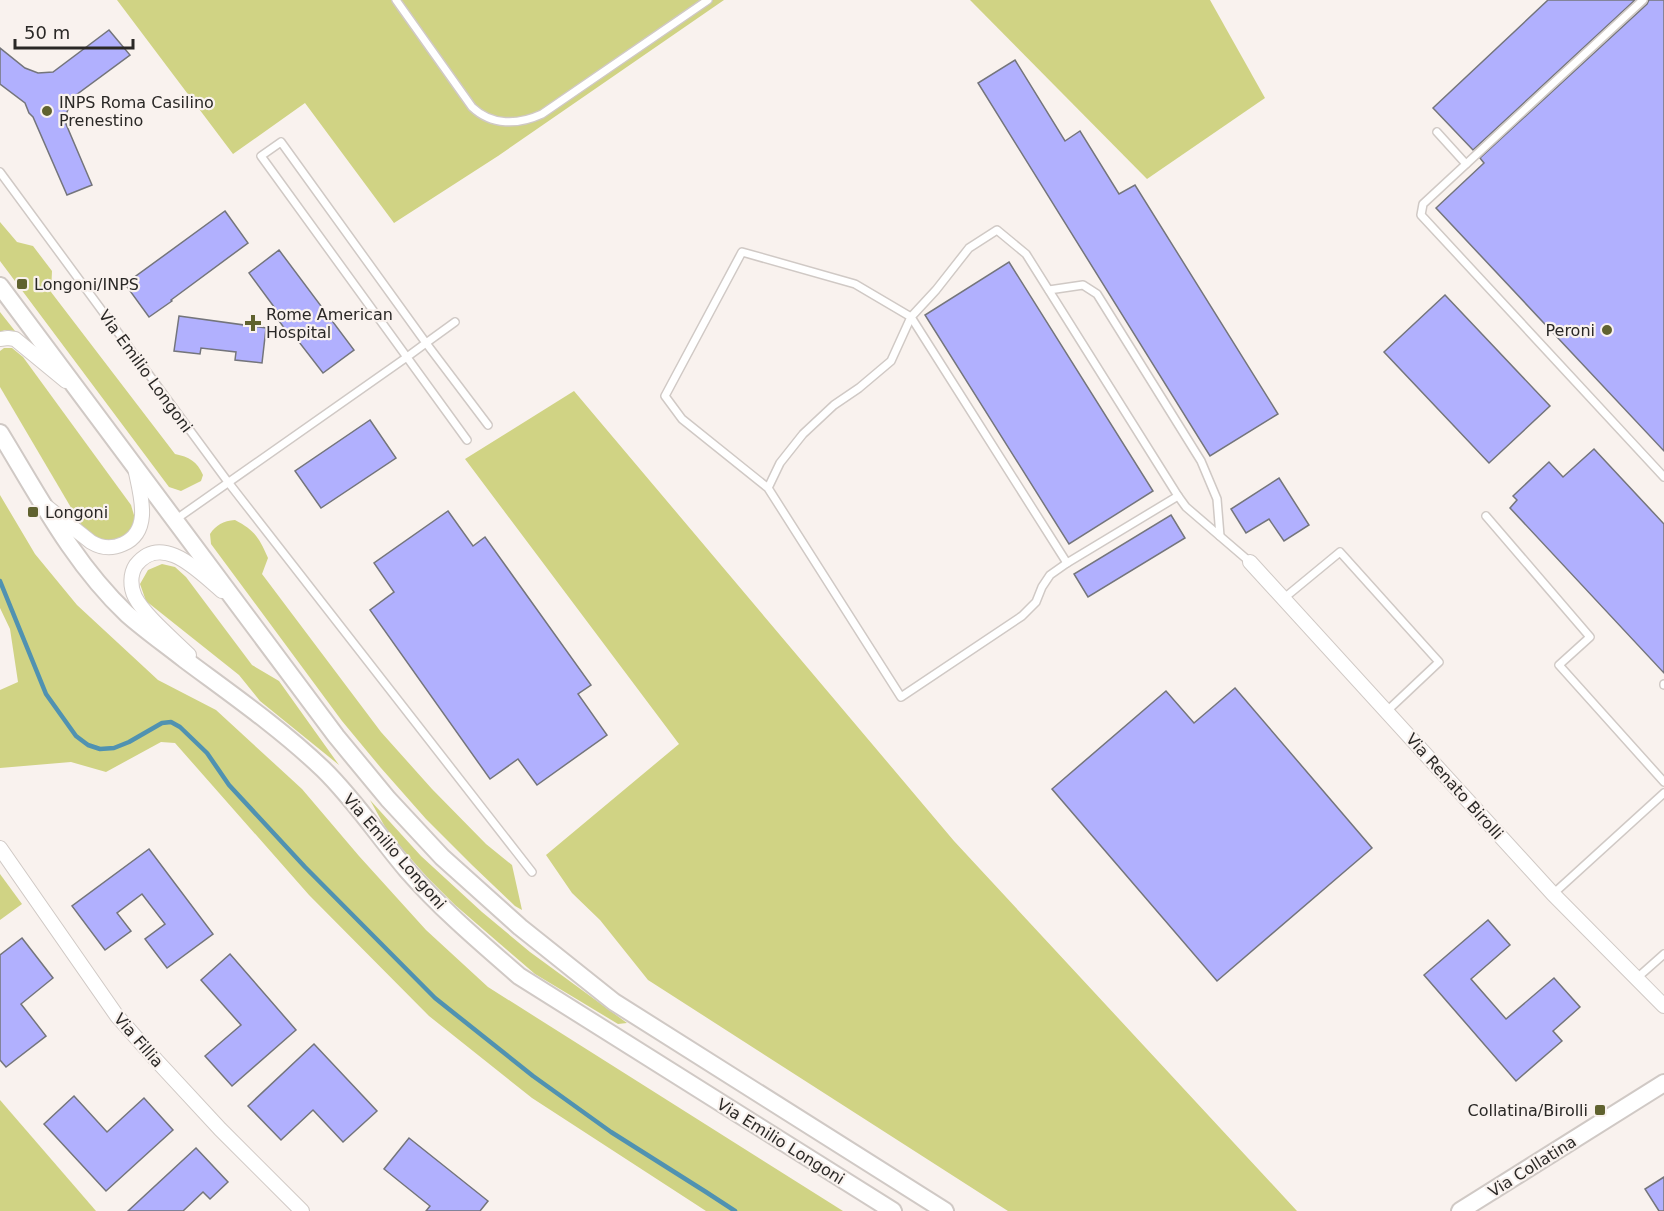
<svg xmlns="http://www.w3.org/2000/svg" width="1664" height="1211" viewBox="0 0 1664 1211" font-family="'DejaVu Sans',sans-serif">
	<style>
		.green { fill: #d0d384 }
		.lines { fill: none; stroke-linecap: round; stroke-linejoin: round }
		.stream { stroke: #5092b1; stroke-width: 4.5 }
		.building { fill: #b1b0fe; stroke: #74757b; stroke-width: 1.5 }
		.service-casing { stroke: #d0c9c5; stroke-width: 10 }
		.minor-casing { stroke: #d0c9c5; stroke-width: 16 }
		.tertiary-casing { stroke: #d0c9c5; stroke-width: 20 }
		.service { stroke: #fff; stroke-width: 7 }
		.minor { stroke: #fff; stroke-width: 14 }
		.tertiary { stroke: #fff; stroke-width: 16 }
		.poi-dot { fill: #60622f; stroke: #f9f2ee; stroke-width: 2 }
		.labels { text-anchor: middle; stroke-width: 4.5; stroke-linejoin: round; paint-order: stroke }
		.poi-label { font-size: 16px; fill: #2a2826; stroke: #f9f2ee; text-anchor: start }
		.street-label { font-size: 16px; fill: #2a2826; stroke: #f9f2ee }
	</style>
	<rect width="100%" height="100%" fill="#f9f2ee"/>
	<g class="green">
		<polygon points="117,0 724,0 498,156 394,223 305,103 233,154"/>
		<polygon points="970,0 1210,0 1265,98 1147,179"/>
		<path d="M0,222L17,242L33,246L52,271L51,292L175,454C189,457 197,461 203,475L201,481L181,491L169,487L0,261Z"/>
		<polygon points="0,312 15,331 5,330 0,332"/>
		<polygon points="4,348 12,348 23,357 131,505 136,522 132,531 109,545 86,533 0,387 0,351"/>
		<polygon points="574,391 954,841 1297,1211 1008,1211 648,980 600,920 572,893 546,855 679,744 465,459"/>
		<polygon points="0,495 35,554 77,605 158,680 216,710 302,789 359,856 426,930 488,987 843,1211 706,1211 532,1098 429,1016 309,895 175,743 161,742 106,772 71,762 0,768 0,690 18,682 10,629 0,608"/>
		<path d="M235,520C254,530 259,537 268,558L262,574L381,732L432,789L486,844L512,865L522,910L515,906L472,865L426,819L381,768L342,721L211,544L210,534C216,525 223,521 235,520Z"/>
		<polygon points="162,564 175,567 186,577 252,665 279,681 339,765 260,701 239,675 146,601 140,584 148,570"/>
		<polygon points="370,800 421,856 482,912 530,952 627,1023 618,1024 535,974 455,905 427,877 389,834"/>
		<polygon points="0,874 22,904 0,920"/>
		<polygon points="0,1100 96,1211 0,1211"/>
	</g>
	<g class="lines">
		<polyline class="stream" points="0,581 46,694 76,736 88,745 100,749 114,748 129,742 162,723 171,722 180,727 207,753 229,785 305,867 435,998 533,1076 611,1132 706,1192 735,1211"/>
	</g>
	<g class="building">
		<polygon points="1548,0 1635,0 1473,150 1433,108"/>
		<polygon points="1649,0 1664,0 1664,451 1436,208 1484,163 1480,158 1647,4"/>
		<polygon points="109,30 130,55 72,98 66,115 66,124 92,185 67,195 33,117 29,113 25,103 0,84 0,48 25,68 38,73 53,72"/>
		<polygon points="1015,60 1065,141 1080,131 1119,194 1135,185 1278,414 1210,456 978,83"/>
		<polygon points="225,211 248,243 171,300 172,301 149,317 125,284"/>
		<polygon points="279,250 354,350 323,373 296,338 292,339 277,318 280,315 249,273"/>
		<polygon points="1009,262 1153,491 1069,544 925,315"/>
		<polygon points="1445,295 1550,406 1489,463 1384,352"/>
		<polygon points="179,316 266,328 262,363 235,360 236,352 201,348 200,354 174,351"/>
		<polygon points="370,420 396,458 321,508 295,471"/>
		<polygon points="1594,449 1664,524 1664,673 1510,508 1517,500 1513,496 1549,462 1563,477"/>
		<polygon points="1279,478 1309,525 1284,541 1269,519 1246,533 1231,509"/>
		<polygon points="448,511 473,546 485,537 591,685 578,694 607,735 537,785 518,759 490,779 370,610 394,592 374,563"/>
		<polygon points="1171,515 1185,538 1088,597 1074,574"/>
		<polygon points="1235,688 1372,848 1217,981 1052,789 1166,691 1194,723"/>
		<polygon points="149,849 213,934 167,968 145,939 165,924 142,894 117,913 131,931 105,950 72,906"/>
		<polygon points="1488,920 1510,945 1471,979 1506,1019 1554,978 1580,1007 1553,1031 1562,1041 1516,1081 1424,975"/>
		<polygon points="22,938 53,978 21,1004 46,1036 6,1067 0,1060 0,955"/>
		<polygon points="230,954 296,1030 232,1086 205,1056 241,1025 201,980"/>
		<polygon points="314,1044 377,1111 343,1142 313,1110 281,1140 248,1106"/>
		<polygon points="74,1096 107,1132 144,1098 173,1130 106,1191 44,1124"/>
		<polygon points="409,1138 488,1201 480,1211 426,1211 430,1206 384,1169"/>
		<polygon points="196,1148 228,1182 210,1199 203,1192 183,1211 128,1211"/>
		<polygon points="1664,1177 1664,1211 1659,1211 1645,1189"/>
	</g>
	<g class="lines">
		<defs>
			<g id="service">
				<path d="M396,0L472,107C492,126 518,125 542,114L708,0"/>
				<polyline points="1643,0 1423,204 1421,215 1664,477"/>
				<polyline points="1437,132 1466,164"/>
				<polyline points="0,172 228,482 532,872"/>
				<polygon points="997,230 1026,254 1178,496 1067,563 911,317 936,290 969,248"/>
				<polyline points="1049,290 1083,285 1097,294 1201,461 1217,499 1220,536"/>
				<polyline points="455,322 426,343 488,425"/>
				<polyline points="768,488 682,419 665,396 742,252 855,284 911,317 891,361 859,388 834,405 803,434 780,463 768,488 901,697 1022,616 1036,602 1042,587 1050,575 1067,563"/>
				<polyline points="1178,496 1186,507 1250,562"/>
				<polyline points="1486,516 1590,637 1559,665 1664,782"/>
				<polyline points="175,520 407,357 426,343 281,142 261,156 467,440"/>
				<polyline points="1283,599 1340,552 1439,662 1387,711"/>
				<polyline points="1664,684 1664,685"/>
				<polyline points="1553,894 1664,793"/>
				<polyline points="1637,978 1664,954"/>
			</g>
			<g id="minor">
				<polyline points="0,339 8,338 15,339 66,381"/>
				<path d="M47,507L91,542C101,548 112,549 123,544C153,531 140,493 135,468"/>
				<polyline points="1250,562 1553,894 1664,1006"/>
				<path d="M189,655C173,639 145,616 135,597C130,587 130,574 136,565C163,531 201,574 222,591"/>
				<polyline points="0,848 117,1016 157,1061 220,1129 302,1211"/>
			</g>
			<g id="tertiary">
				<polyline points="0,286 336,736 388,799 442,857 520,927 614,1002 945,1211"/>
				<path d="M0,433C38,495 73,563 127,614C145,630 165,644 184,659C231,694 280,728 323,769C354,799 379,837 407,870C441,909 480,942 519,976L893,1211"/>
				<polyline points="1460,1211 1664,1083"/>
			</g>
		</defs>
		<use href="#service" class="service-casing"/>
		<use href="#minor" class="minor-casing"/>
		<use href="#tertiary" class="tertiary-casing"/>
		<use href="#service" class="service"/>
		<use href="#minor" class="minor"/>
		<use href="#tertiary" class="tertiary"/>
	</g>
	<g class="poi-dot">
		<circle cx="47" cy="111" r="6"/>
		<rect x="16" y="278" width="12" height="12" rx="3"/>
		<path d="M250 314h6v6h6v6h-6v6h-6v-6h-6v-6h6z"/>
		<circle cx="1607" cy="330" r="6"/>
		<rect x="27" y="506" width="12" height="12" rx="3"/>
		<rect x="1594" y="1104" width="12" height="12" rx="3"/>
	</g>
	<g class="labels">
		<g class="poi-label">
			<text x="59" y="108">INPS Roma Casilino<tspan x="59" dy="18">Prenestino</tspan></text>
			<text x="34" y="290">Longoni/INPS</text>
			<text x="266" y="320">Rome American<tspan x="266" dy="18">Hospital</tspan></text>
			<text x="1595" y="336" text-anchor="end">Peroni</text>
			<text x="45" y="518">Longoni</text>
			<text x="1588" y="1116" text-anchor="end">Collatina/Birolli</text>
		</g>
		<g class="street-label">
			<text transform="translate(146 371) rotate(54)" y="6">Via Emilio Longoni</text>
			<text transform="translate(1455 786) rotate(48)" y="6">Via Renato Birolli</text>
			<text transform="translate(395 851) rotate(49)" y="6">Via Emilio Longoni</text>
			<text transform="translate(139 1040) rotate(49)" y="6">Via Fillia</text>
			<text transform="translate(781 1141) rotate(32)" y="6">Via Emilio Longoni</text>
			<text transform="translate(1532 1166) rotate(-32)" y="6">Via Collatina</text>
		</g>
	</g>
	<path d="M15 39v9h118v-9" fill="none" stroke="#2a2826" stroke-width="3"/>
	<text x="24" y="39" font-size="18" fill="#2a2826" stroke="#f9f2ee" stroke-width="4.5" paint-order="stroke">50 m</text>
</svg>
